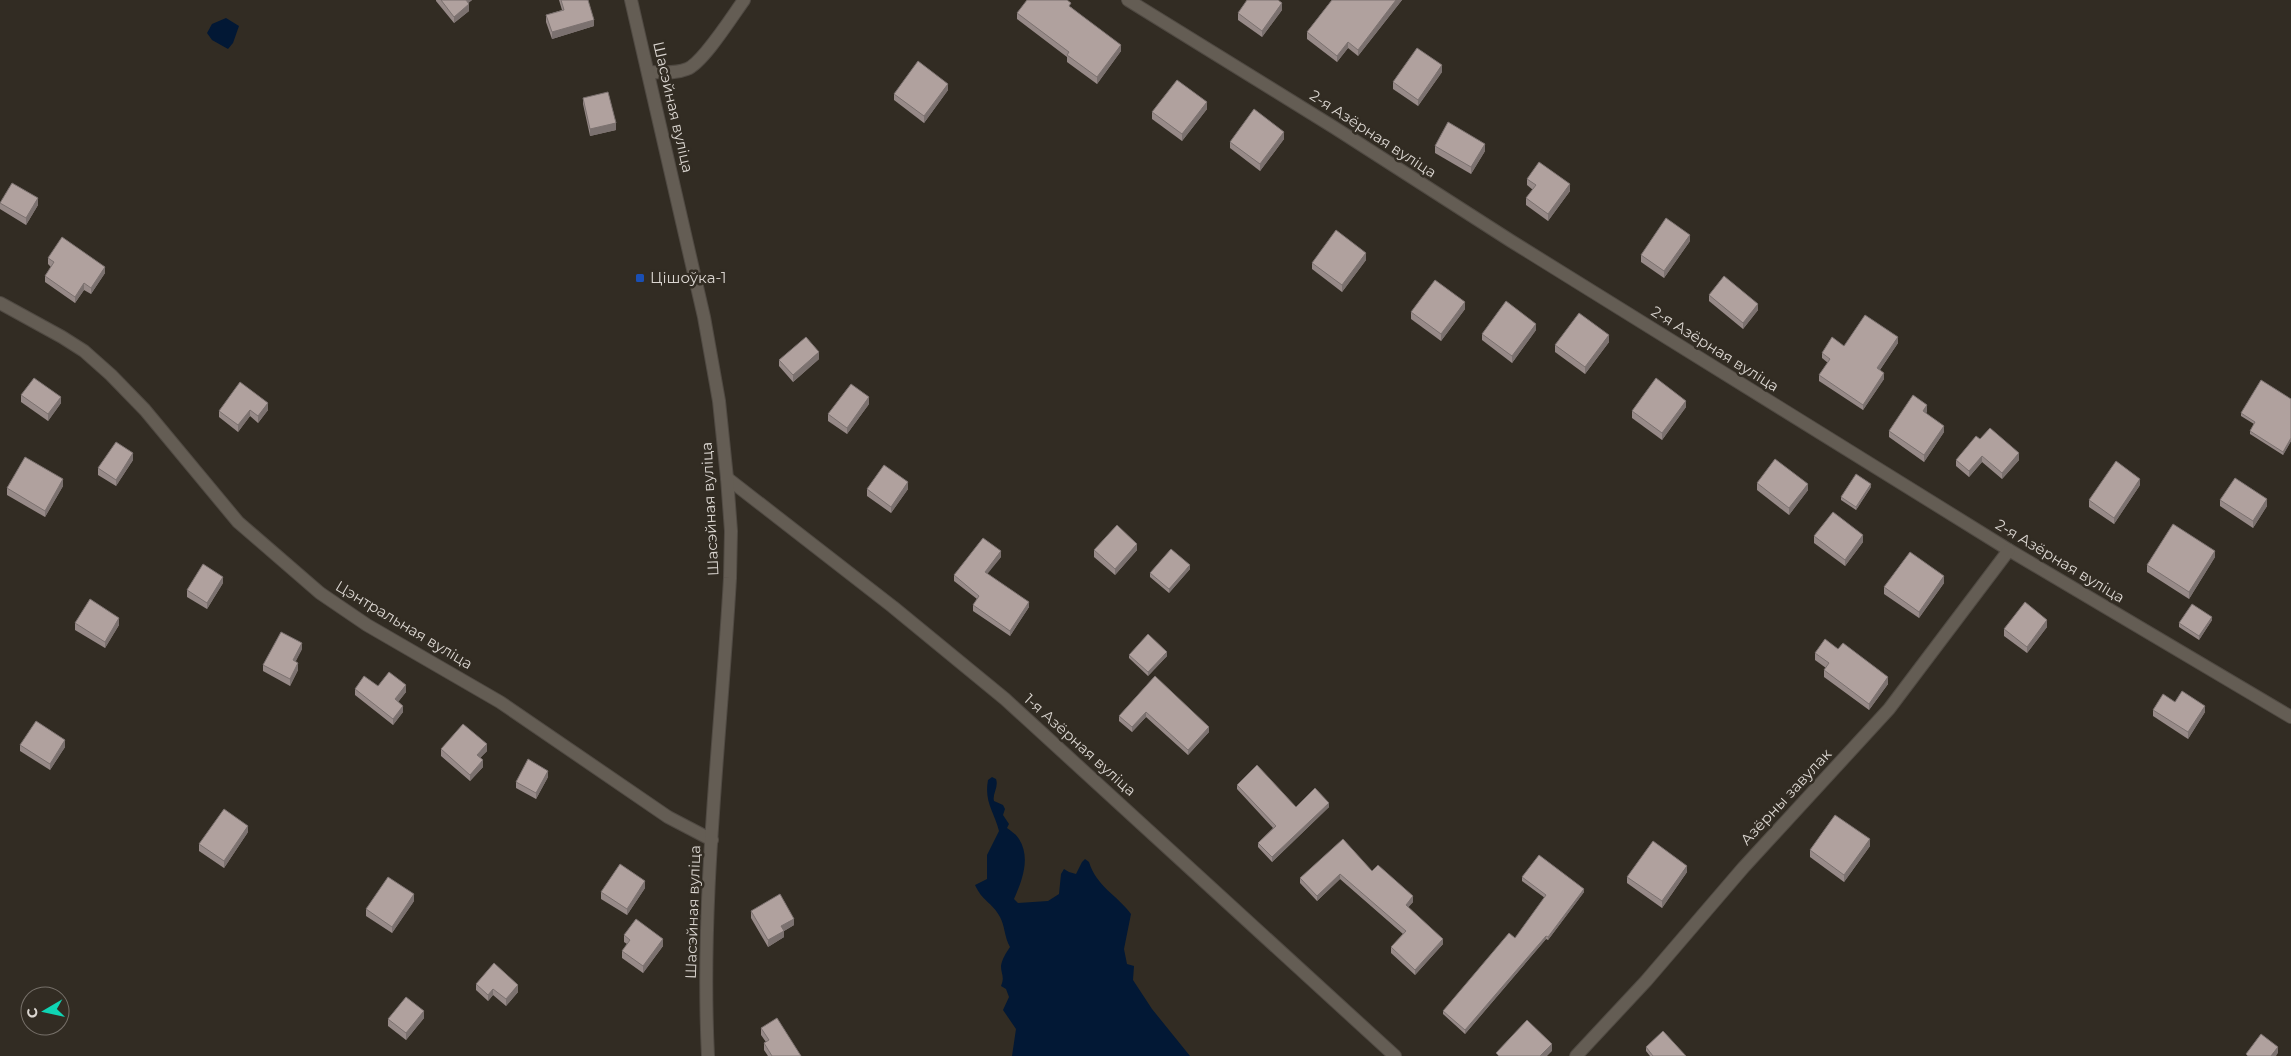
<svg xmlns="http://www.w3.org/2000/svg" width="2291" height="1056" viewBox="0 0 2291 1056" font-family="Montserrat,sans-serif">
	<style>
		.water { fill: #021835 }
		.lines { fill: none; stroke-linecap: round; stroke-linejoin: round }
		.minor-casing { stroke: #504a43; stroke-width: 14 }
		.tertiary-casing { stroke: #504a43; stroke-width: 14 }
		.secondary-casing { stroke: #504a43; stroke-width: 14 }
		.minor { stroke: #645d54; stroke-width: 12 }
		.tertiary { stroke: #645d54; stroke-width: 12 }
		.secondary { stroke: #645d54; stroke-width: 12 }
		.wall { fill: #978a88 }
		.shaded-wall { fill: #7b716f }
		.building { fill: #b0a19e; stroke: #7b716f }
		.transit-dot { fill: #1a4fb4; stroke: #322c23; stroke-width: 2 }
		.labels { text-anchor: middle; stroke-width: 5; stroke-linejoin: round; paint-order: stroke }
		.street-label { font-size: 15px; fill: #dbd6d1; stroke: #322c23 }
		.poi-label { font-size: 15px; fill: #dbd6d1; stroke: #322c23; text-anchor: start }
	</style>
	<rect width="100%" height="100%" fill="#322c23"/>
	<g class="water">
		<polygon points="226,18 239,26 233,43 228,49 212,40 207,33 212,24"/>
		<path d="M992,777L996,779C999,787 992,794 994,801L1003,805L1005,809L1003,815L1009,824L1007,828C1011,831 1017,835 1019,839C1031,858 1022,881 1014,899L1018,903L1048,901L1059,894L1061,874L1064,869L1069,872L1076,874L1082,862L1085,859L1089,862C1096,886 1117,895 1131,914L1124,949L1127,964L1134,966L1133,980L1152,1009L1190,1056H1012L1016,1029L1003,1010L1009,997L1006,989L1001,986C1005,977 1001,974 1001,966C1002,959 1006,953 1010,947C1004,936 1005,926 1000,917C992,902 982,901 975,885L987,879V855L999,831C994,811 984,802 988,780Z"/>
	</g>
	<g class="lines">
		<defs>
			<g id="minor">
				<polyline points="1128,0 1335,128 1511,241 2009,550 2291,717"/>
				<path d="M648,72C661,72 675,74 687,69C703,63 733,15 744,0"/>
				<polyline points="727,478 893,607 1005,699 1395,1056"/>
				<polyline points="1576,1056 1646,981 1743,868 1889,709 2009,550"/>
			</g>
			<polyline id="tertiary" points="0,303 62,337 84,351 111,375 145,410 238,522 320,593 367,625 500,702 668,817 712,840"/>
			<path id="secondary" d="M631,0L704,317L719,401L727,478L731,531L730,578C721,737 700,897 708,1056"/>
		</defs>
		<use href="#minor" class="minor-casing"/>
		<use href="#tertiary" class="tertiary-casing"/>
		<use href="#secondary" class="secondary-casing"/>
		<use href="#minor" class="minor"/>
		<use href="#tertiary" class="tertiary"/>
		<use href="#secondary" class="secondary"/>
	</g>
	<g class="wall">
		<polygon points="436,0 472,0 468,3 469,11 454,23 436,1"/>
		<polygon points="559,0 588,0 594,26 552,39 546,22 546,15 562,10"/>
		<polygon points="1332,0 1402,0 1358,56 1348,48 1337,62 1307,39 1307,32"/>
		<polygon points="1071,7 1121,51 1097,84 1067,62 1067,57 1017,19 1017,13"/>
		<polygon points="1282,10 1262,37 1238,20 1238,13"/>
		<polygon points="1442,72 1418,106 1393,89 1393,82"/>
		<polygon points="948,90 924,123 894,100 894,94"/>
		<polygon points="583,98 616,130 590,136 583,104"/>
		<polygon points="1207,109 1182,141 1152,119 1152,112"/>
		<polygon points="1284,139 1260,171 1230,148 1230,142"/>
		<polygon points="1435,146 1485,151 1471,174 1435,153"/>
		<polygon points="1527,179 1570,191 1548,221 1526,205 1526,198 1533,190 1527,185"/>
		<polygon points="0,203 38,205 26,225 0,209"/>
		<polygon points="1690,241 1664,278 1641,262 1641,255"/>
		<polygon points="48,258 105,273 91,294 84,290 75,303 45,282 45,276 51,267 48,264"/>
		<polygon points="1366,260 1342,292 1312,269 1312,263"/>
		<polygon points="1709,295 1758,310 1743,329 1709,301"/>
		<polygon points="1465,309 1441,341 1411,319 1411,312"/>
		<polygon points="1536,330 1512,363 1482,340 1482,334"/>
		<polygon points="1609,342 1585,374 1555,352 1555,345"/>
		<polygon points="1898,343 1880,370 1884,379 1863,410 1819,381 1819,375 1828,363 1822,358 1822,353 1844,346"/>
		<polygon points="819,359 793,382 779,366 779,360"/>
		<polygon points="21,395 61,403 48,421 21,402"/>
		<polygon points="2291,399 2291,441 2283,455 2250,434 2250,431 2254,424 2241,416 2241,413"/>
		<polygon points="869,404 847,434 828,421 828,414"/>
		<polygon points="1686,407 1662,440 1632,418 1632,411"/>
		<polygon points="268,410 258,423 250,416 238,432 219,417 219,411"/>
		<polygon points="1927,412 1926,413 1944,432 1924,462 1889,437 1889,431"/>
		<polygon points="1980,439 2019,460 2002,479 1982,462 1969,477 1956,466 1956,460"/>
		<polygon points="133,460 116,486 98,475 98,468"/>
		<polygon points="1757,483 1808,490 1789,515 1757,490"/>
		<polygon points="2140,485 2114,524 2089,507 2089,500"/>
		<polygon points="63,486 45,517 7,495 7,488"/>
		<polygon points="1871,487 1856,510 1841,500 1841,497"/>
		<polygon points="867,489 908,489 891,513 867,496"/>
		<polygon points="2220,500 2267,506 2253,528 2220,506"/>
		<polygon points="1814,536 1863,542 1845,566 1814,543"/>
		<polygon points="1094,550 1137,550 1115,575 1094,557"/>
		<polygon points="1001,557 987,573 1029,607 1010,636 973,611 973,605 977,599 954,581 954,575"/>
		<polygon points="2215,557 2189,599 2147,572 2147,565"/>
		<polygon points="1190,569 1169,593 1150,577 1150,573"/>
		<polygon points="223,583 207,609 187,597 187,590"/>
		<polygon points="1944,583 1919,618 1884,594 1884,587"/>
		<polygon points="2212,620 2199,640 2179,627 2179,623"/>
		<polygon points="75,623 119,625 105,648 75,630"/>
		<polygon points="2047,627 2027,653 2004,636 2004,629"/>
		<polygon points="302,649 295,662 298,670 290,686 263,671 263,665"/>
		<polygon points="1838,649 1888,684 1869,710 1824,677 1824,670 1826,668 1815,660 1815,653"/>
		<polygon points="1129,655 1167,656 1148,676 1129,658"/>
		<polygon points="1155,676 1209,732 1188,755 1146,717 1132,732 1119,721 1119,716"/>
		<polygon points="378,686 406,692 398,702 403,712 393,725 355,695 355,689"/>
		<polygon points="2175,702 2205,712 2188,739 2153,716 2153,710"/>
		<polygon points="20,745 65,747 50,770 20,751"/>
		<polygon points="441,749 487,751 480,758 483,767 470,781 441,756"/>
		<polygon points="548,777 536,799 516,788 516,782"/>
		<polygon points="1237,785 1296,807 1329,807 1272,862 1258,847 1258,843 1273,828 1237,789"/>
		<polygon points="248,832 224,868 199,851 199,844"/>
		<polygon points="1870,846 1844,882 1810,857 1810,850"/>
		<polygon points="1372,871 1413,902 1408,907 1443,944 1415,975 1391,953 1391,947 1403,934 1340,879 1317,901 1300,883 1300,878"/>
		<polygon points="1687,872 1662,908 1627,883 1627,877"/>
		<polygon points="1522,877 1584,892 1548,940 1546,939 1465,1034 1443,1014 1443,1011 1515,938 1545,898 1522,881"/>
		<polygon points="645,888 627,915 601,899 601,892"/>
		<polygon points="414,901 392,933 366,916 366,909"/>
		<polygon points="751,911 794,925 784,931 784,937 768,947 751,918"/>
		<polygon points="624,935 663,946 643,973 622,958 622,951 627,944 624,942"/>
		<polygon points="476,984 518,992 506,1006 493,995 488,1001 476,990"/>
		<polygon points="424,1018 406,1040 388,1026 388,1019"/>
		<polygon points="761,1028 801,1056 768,1056 764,1050 764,1043 766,1042 761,1035"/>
		<polygon points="1646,1047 1686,1056 1650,1056 1646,1051"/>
	</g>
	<g class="shaded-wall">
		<polygon points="465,0 472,0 465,6"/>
		<polygon points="1396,0 1402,0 1358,56 1358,50"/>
		<polygon points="1282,3 1282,10 1262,37 1262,31"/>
		<polygon points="469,4 469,11 454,23 454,17"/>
		<polygon points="594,20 594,26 552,39 552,32"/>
		<polygon points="1348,42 1348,48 1337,62 1337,56"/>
		<polygon points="1121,45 1121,51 1097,84 1097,77"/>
		<polygon points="1442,65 1442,72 1418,106 1418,100"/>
		<polygon points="948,84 948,90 924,123 924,116"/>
		<polygon points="1207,102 1207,109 1182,141 1182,134"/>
		<polygon points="616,123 616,130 590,136 590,129"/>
		<polygon points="1284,132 1284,139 1260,171 1260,164"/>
		<polygon points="1485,144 1485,151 1471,174 1471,167"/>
		<polygon points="1570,184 1570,191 1548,221 1548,214"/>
		<polygon points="38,198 38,205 26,225 26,218"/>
		<polygon points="1690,235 1690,241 1664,278 1664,271"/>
		<polygon points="1366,253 1366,260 1342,292 1342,285"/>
		<polygon points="105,267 105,273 91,294 91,288"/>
		<polygon points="84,283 84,290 75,303 75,297"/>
		<polygon points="1465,302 1465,309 1441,341 1441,334"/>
		<polygon points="1758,304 1758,310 1743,329 1743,323"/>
		<polygon points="1536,324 1536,330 1512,363 1512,356"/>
		<polygon points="1609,335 1609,342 1585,374 1585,367"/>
		<polygon points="1898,337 1898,343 1877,374 1877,368"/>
		<polygon points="819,352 819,359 793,382 793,375"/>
		<polygon points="1884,373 1884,379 1863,410 1863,405"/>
		<polygon points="61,397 61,403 48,421 48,414"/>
		<polygon points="869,397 869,404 847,434 847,428"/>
		<polygon points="1686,401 1686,407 1662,440 1662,433"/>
		<polygon points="268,403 268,410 258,423 258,416"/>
		<polygon points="1927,405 1927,412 1923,418 1923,411"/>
		<polygon points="250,410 250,416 238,432 238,425"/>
		<polygon points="1944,426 1944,432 1924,462 1924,455"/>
		<polygon points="2291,438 2291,441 2283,455 2283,452"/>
		<polygon points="133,453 133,460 116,486 116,480"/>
		<polygon points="2019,453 2019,460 2002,479 2002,473"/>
		<polygon points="1982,456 1982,462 1969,477 1969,471"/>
		<polygon points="63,479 63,486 45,517 45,511"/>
		<polygon points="2140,479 2140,485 2114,524 2114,518"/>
		<polygon points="908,482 908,489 891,513 891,507"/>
		<polygon points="1808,484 1808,490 1789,515 1789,508"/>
		<polygon points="1871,484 1871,487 1856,510 1856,507"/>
		<polygon points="2267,499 2267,506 2253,528 2253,521"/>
		<polygon points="1863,535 1863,542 1845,566 1845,560"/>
		<polygon points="1137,544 1137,550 1115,575 1115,569"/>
		<polygon points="1001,551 1001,557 985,577 985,572"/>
		<polygon points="2215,551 2215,557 2189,599 2189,592"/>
		<polygon points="1190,565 1190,569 1169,593 1169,589"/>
		<polygon points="1944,576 1944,583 1919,618 1919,612"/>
		<polygon points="223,577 223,583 207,609 207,603"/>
		<polygon points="1029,602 1029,607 1010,636 1010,631"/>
		<polygon points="2212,617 2212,620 2199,640 2199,636"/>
		<polygon points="119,618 119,625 105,648 105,642"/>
		<polygon points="2047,620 2047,627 2027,653 2027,647"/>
		<polygon points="302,643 302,649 293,667 293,660"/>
		<polygon points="1167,652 1167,656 1148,676 1148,672"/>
		<polygon points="298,663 298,670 290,686 290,679"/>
		<polygon points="1888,677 1888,684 1869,710 1869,704"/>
		<polygon points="406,685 406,692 395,706 395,699"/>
		<polygon points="403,706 403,712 393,725 393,719"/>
		<polygon points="2205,706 2205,712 2188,739 2188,732"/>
		<polygon points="1146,712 1146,717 1132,732 1132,727"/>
		<polygon points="1209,727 1209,732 1188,755 1188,750"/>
		<polygon points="65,740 65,747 50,770 50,764"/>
		<polygon points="487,744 487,751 477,761 477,755"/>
		<polygon points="483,760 483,767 470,781 470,775"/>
		<polygon points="548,771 548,777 536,799 536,793"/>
		<polygon points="1329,803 1329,807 1272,862 1272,857"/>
		<polygon points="248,826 248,832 224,868 224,861"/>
		<polygon points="1870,839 1870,846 1844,882 1844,875"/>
		<polygon points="1687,866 1687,872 1662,908 1662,901"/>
		<polygon points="1340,874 1340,879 1317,901 1317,896"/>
		<polygon points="645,881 645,888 627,915 627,909"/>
		<polygon points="1584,889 1584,892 1548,940 1548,937"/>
		<polygon points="414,894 414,901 392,933 392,927"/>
		<polygon points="1413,896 1413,902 1406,910 1406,905"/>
		<polygon points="794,919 794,925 784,931 784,937 768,947 768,940 781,926"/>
		<polygon points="1546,936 1546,939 1465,1034 1465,1030"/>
		<polygon points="663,939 663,946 643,973 643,966"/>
		<polygon points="1443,939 1443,944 1415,975 1415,970"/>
		<polygon points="518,985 518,992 506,1006 506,999"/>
		<polygon points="493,989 493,995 488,1001 488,995"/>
		<polygon points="424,1011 424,1018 406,1040 406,1033"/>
		<polygon points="1552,1044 1552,1051 1547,1056 1540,1056"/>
		<polygon points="2278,1047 2278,1053 2276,1056 2271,1056"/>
	</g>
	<g class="building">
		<polygon points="441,0 466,0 469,4 454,17"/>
		<polygon points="561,0 588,0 594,20 552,32 546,15 564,10"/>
		<polygon points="1027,0 1067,0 1071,3 1069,6 1121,45 1097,77 1067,55 1069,52 1017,13"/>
		<polygon points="1247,0 1278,0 1282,3 1262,31 1238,13"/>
		<polygon points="1332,0 1396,0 1358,50 1348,42 1337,56 1307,32"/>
		<polygon points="1417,48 1442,65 1418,100 1393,82"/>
		<polygon points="918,61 948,84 924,116 894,94"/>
		<polygon points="1177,80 1207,102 1182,134 1152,112"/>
		<polygon points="608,92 616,123 590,129 583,98"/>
		<polygon points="1254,109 1284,132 1260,164 1230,142"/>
		<polygon points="1448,122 1485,144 1471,167 1435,146"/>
		<polygon points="1539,162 1570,184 1548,214 1526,198 1536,185 1527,179"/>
		<polygon points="12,183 38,198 26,218 0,203"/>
		<polygon points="1666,218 1690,235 1664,271 1641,255"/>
		<polygon points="1336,230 1366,253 1342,285 1312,263"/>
		<polygon points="62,237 105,267 91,288 84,283 75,297 45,276 54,262 48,258"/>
		<polygon points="1724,276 1758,304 1743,323 1709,295"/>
		<polygon points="1435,280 1465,302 1441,334 1411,312"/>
		<polygon points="1506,301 1536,324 1512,356 1482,334"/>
		<polygon points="1579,313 1609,335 1585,367 1555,345"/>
		<polygon points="1865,315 1898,337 1877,368 1884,373 1863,405 1819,375 1830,359 1822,353 1832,337 1844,346"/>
		<polygon points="806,337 819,352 793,375 779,360"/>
		<polygon points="34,378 61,397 48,414 21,395"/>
		<polygon points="1656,378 1686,401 1662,433 1632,411"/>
		<polygon points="2261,380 2291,399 2291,438 2283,452 2250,431 2255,422 2241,413"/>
		<polygon points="240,382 268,403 258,416 250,410 238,425 219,411"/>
		<polygon points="851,384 869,397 847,428 828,414"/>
		<polygon points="1913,395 1927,405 1923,411 1944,426 1924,455 1889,431"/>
		<polygon points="1990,428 2019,453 2002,473 1982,456 1969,471 1956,460 1976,436 1980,439"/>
		<polygon points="116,442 133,453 116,480 98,468"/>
		<polygon points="25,457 63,479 45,511 7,488"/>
		<polygon points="1775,459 1808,484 1789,508 1757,483"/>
		<polygon points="2116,461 2140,479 2114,518 2089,500"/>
		<polygon points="884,465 908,482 891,507 867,489"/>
		<polygon points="1856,474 1871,484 1856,507 1841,497"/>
		<polygon points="2235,478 2267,499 2253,521 2220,500"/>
		<polygon points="1833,512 1863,535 1845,560 1814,536"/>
		<polygon points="2173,524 2215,551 2189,592 2147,565"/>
		<polygon points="1117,525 1137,544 1115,569 1094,550"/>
		<polygon points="983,538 1001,551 985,572 1029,602 1010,631 973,605 979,596 954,575"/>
		<polygon points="1171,549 1190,565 1169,589 1150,573"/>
		<polygon points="1910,552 1944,576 1919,612 1884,587"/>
		<polygon points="203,564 223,577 207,603 187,590"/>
		<polygon points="90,599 119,618 105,642 75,623"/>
		<polygon points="2025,602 2047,620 2027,647 2004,629"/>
		<polygon points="2192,604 2212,617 2199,636 2179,623"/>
		<polygon points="281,632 302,643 293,660 298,663 290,679 263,665"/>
		<polygon points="1148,634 1167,652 1148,672 1129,655"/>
		<polygon points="1825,639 1838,649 1843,643 1888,677 1869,704 1824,670 1829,663 1815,653"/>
		<polygon points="389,672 406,685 395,699 403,706 393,719 355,689 364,676 378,686"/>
		<polygon points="1155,676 1209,727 1188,750 1146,712 1132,727 1119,716"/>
		<polygon points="2182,691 2205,706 2188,732 2153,710 2163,694 2175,702"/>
		<polygon points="36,721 65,740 50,764 20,745"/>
		<polygon points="463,724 487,744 477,755 483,760 470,775 441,749"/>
		<polygon points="528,759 548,771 536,793 516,782"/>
		<polygon points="1257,765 1296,807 1315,788 1329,803 1272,857 1258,843 1276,826 1237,785"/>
		<polygon points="224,809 248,826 224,861 199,844"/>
		<polygon points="1835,815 1870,839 1844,875 1810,850"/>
		<polygon points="1343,839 1372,871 1378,865 1413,896 1406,905 1443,939 1415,970 1391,947 1406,931 1340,874 1317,896 1300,878"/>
		<polygon points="1653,841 1687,866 1662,901 1627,877"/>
		<polygon points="1539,855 1584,889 1548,937 1546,936 1465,1030 1443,1011 1509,933 1515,938 1546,895 1522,877"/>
		<polygon points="620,864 645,881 627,909 601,892"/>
		<polygon points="388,877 414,894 392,927 366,909"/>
		<polygon points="780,894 794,919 781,926 784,931 768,940 751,911"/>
		<polygon points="636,919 663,939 643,966 622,951 630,940 624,935"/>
		<polygon points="494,963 518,985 506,999 493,989 488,995 476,984"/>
		<polygon points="406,997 424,1011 406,1033 388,1019"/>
		<polygon points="777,1018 801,1056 772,1056 764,1043 769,1040 761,1028"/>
		<polygon points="1527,1020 1552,1044 1540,1056 1499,1056 1496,1053"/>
		<polygon points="1663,1031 1686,1056 1653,1056 1646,1047"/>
		<polygon points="2261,1034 2278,1047 2271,1056 2248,1056 2246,1054"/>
	</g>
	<rect class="transit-dot" x="635" y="273" width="10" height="10" rx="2.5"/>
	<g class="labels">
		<g class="street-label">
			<text transform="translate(673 107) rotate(77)" y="5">Шасэйная вуліца</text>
			<text transform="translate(1373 134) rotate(33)" y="5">2-я Азёрная вуліца</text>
			<text transform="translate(1715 349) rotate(32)" y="5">2-я Азёрная вуліца</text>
			<text transform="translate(710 509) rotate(-93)" y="5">Шасэйная вуліца</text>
			<text transform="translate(2060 561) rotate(31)" y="5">2-я Азёрная вуліца</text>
			<text transform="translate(404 625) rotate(31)" y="5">Цэнтральная вуліца</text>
			<text transform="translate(1080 745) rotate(42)" y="5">1-я Азёрная вуліца</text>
			<text transform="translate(1786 797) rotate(-47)" y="5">Азёрны завулак</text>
			<text transform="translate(693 912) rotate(-88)" y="5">Шасэйная вуліца</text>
		</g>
		<g class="poi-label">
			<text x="650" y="283">Цішоўка-1</text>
		</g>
	</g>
	<g transform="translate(45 1011) rotate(261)"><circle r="24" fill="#322c23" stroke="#767069"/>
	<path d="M0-4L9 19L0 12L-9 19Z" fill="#0fd5b4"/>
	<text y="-8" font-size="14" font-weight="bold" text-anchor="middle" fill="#dbd6d1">С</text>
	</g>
</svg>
